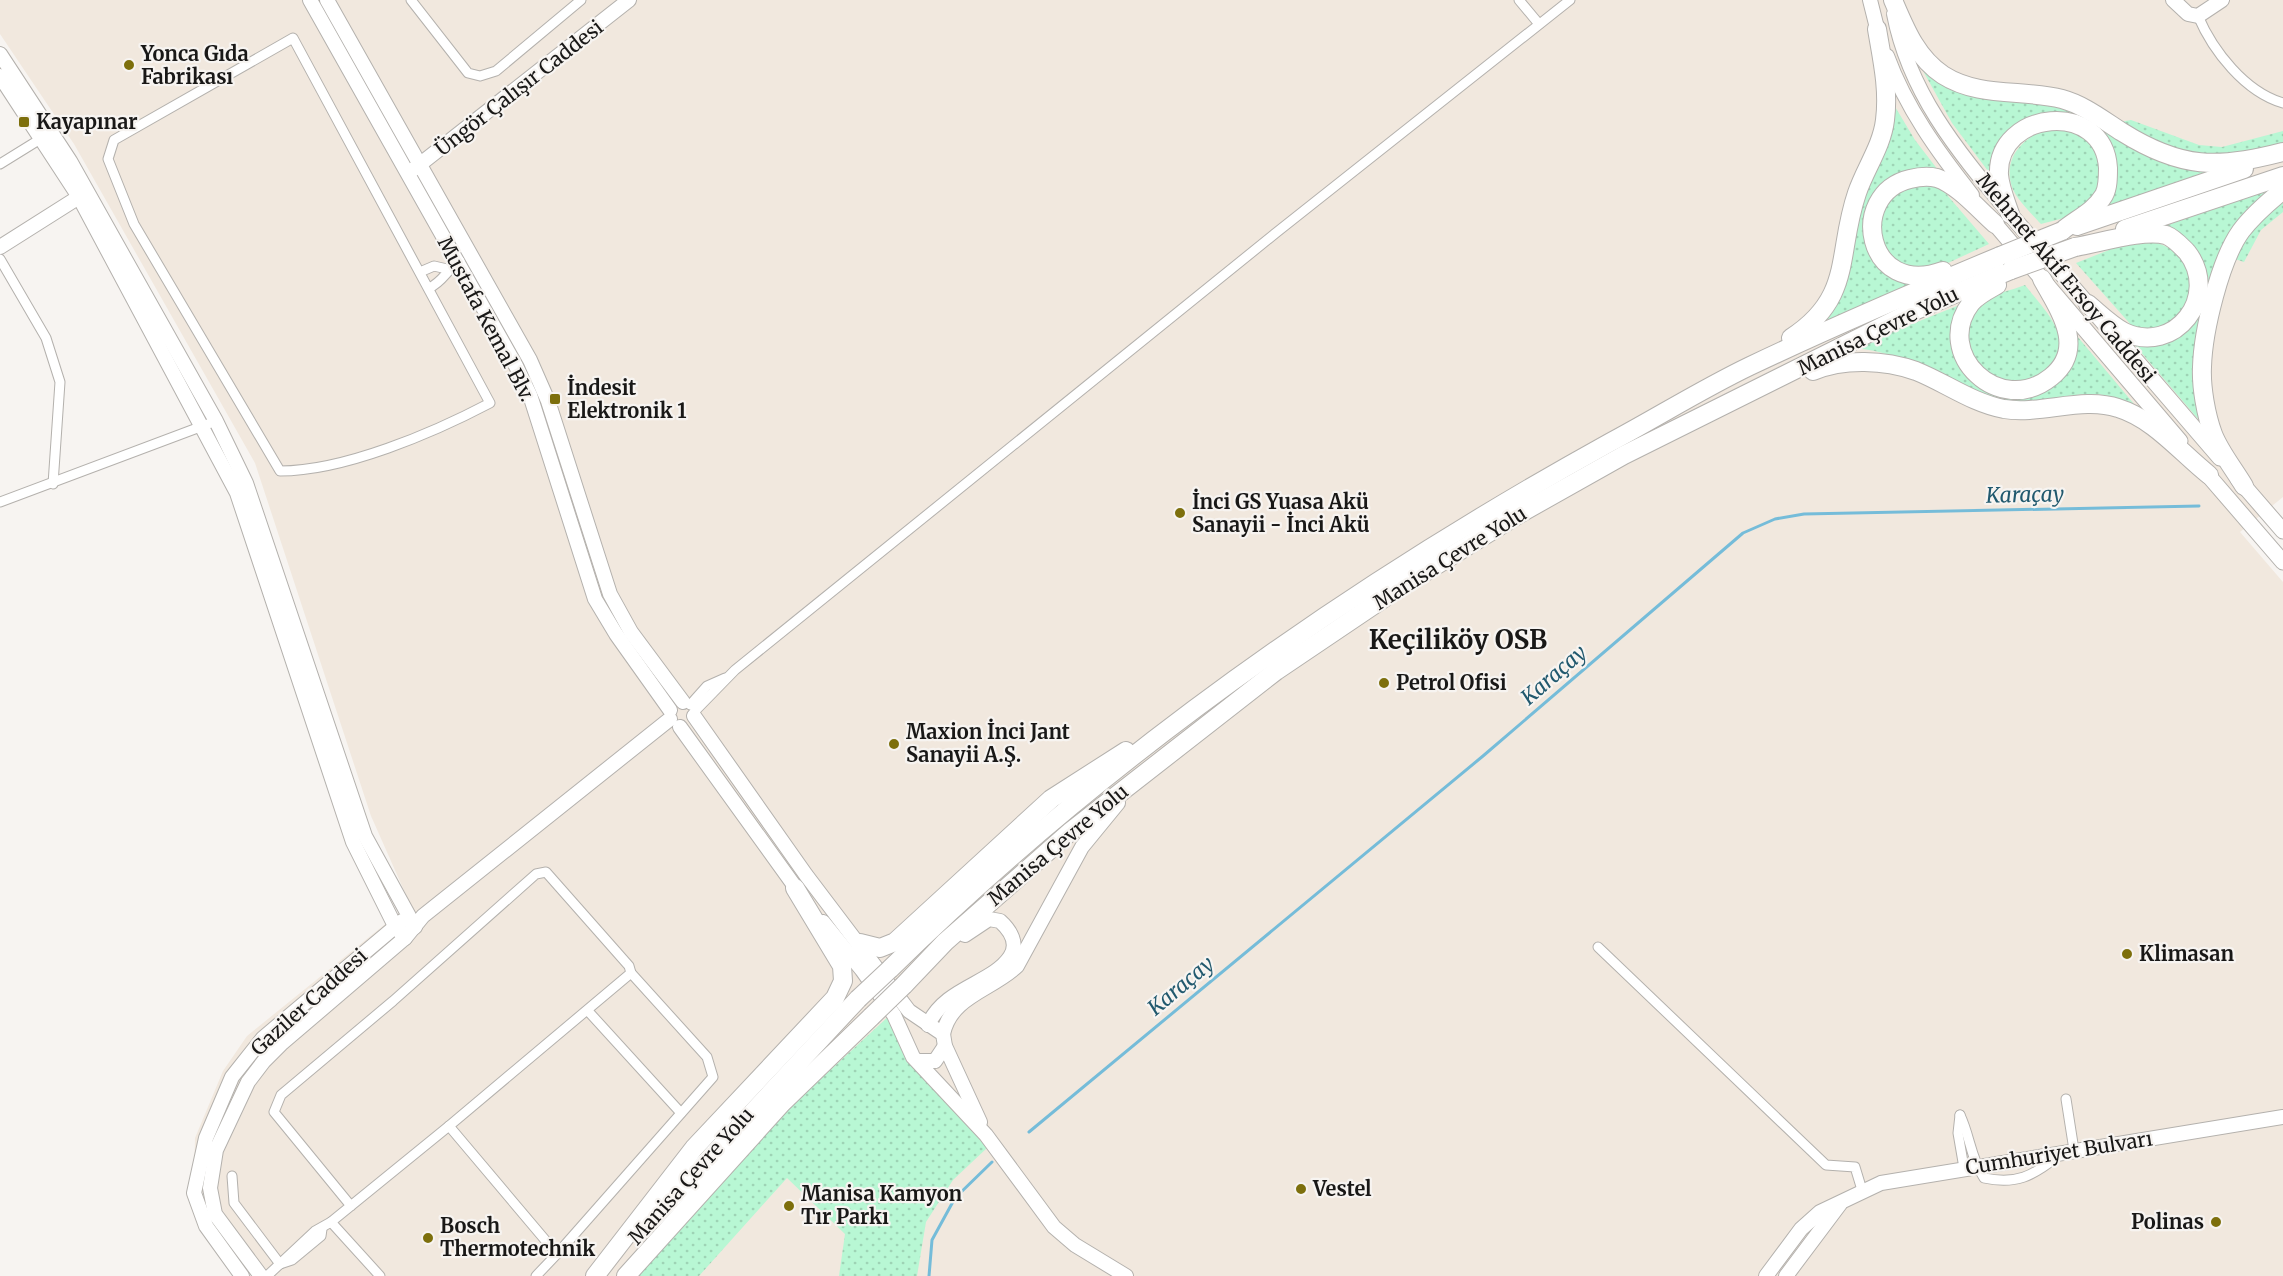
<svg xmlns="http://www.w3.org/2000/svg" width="2283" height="1276" viewBox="0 0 2283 1276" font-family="Merriweather,serif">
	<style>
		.built { fill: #f1e8de }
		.grass { fill: url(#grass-dots) }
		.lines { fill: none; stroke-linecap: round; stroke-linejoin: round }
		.stream { stroke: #75bcd9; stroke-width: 3 }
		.street-casing { stroke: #b4b1ad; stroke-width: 11 }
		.secondary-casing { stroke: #b4b1ad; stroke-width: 16 }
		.primary-casing { stroke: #b4b1ad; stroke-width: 17 }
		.highway-casing { stroke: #b4b1ad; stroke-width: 20 }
		.street { stroke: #fff; stroke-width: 9 }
		.secondary { stroke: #fff; stroke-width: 14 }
		.primary { stroke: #fff; stroke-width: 15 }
		.highway { stroke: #fff; stroke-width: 18 }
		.highway-bridge-casing { stroke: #b4b1ad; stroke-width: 20; stroke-linecap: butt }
		.highway-bridge { stroke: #fff; stroke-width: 18 }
		.poi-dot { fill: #7d6f0c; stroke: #f7f4f1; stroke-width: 2 }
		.labels { text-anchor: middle; stroke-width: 4.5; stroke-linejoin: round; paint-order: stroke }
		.poi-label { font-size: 20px; font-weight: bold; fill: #191817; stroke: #f7f4f1; text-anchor: start }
		.street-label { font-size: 20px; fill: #191817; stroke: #f7f4f1 }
		.water-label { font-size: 21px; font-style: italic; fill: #21596e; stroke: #f7f4f1 }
		.district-label { font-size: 26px; font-weight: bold; fill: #191817; stroke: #f7f4f1 }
	</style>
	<defs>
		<pattern id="grass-dots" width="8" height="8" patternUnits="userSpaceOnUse" patternTransform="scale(1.5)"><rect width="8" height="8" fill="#b8f7d4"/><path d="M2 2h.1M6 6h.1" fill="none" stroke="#9ed3b5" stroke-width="1.8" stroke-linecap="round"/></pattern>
	</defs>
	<rect width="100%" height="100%" fill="#f7f4f1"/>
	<polygon class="built" points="0,0 2283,0 2283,497 2240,532 2283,582 2283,1276 267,1276 194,1181 195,1138 223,1071 247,1036 410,904 371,816 255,463 74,144 0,34"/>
	<g class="grass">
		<path d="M1922,69L1943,83L2065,107L2158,161L2198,172H2218L2103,209L2115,187L2086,121C2025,98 2018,129 1991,175L1952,123Z"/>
		<path d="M1894,105L1915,140L1938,170C1889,167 1885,181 1866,220L1898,280L1912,285L1819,325L1844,289L1853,221Z"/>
		<polygon points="2131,120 2199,145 2222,147 2283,131 2283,146 2243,157 2175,152 2120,122"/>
		<path d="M2056,126C2068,129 2082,133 2090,143C2103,160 2103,189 2089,205C2078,216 2055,220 2041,224C2032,214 2016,199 2012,187C2001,154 2029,133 2056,126Z"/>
		<path d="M1927,184L1942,189L1989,244L1935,269H1901L1879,243L1882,207C1896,192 1907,186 1927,184Z"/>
		<polygon points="2269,190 2222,252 2204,426 2134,344 2143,344 2205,298 2162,227"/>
		<polygon points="2283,198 2283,212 2261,230 2244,262 2232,258 2241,241"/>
		<path d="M2137,239C2219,245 2202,343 2132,326L2076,263Z"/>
		<path d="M2025,285C2040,305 2075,337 2054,364C2048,372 2035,378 2027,384C2016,382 1999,382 1990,376C1967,360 1960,322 1981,303C1991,294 2013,290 2025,285Z"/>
		<path d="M1962,304L1955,344L2005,395L2074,352L2077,336L2134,404C2121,399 2109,395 2094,394C2065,393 2037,406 2008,401C1952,391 1912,351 1852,348Z"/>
		<polygon points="890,1015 903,1051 916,1068 956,1104 987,1148 953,1180 926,1222 917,1276 839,1276 845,1234 787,1178 699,1276 638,1276 787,1110"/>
	</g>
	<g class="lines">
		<g class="stream">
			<polyline points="1029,1132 1483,756 1743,533 1775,519 1804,514 2199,506"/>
			<polyline points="929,1276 932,1240 955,1198 992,1162"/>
		</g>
		<defs>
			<g id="street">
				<polyline points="411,0 468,73 480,76 496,71 581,0"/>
				<polyline points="1519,0 1539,24"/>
				<path d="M2198,16C2213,51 2245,92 2283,103"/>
				<path d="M293,38L490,403C433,433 344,471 280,471L134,224L108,159L114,140Z"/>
				<polyline points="0,164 42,138"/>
				<polyline points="0,259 46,338 60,382 53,484"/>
				<polyline points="420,272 434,266 447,269"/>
				<path d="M429,288C443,282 447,269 460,261"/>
				<polyline points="0,502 216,421"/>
				<polyline points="690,705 707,686 725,678"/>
				<polyline points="694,712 735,670 1277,232 1570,0"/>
				<polyline points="1598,947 1826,1165 1855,1167 1862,1190"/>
				<polyline points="588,1011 681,1113"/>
				<polyline points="2066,1099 2074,1150"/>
				<path d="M1960,1115C1970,1136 1971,1159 1984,1178C2016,1185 2033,1176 2058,1156"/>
				<polyline points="1960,1115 1958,1133 1964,1168"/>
				<polyline points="449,1126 557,1254 536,1276"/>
				<polyline points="232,1176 234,1203 280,1264"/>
				<polyline points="331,1222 380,1276"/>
				<polyline points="557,1254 713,1077 707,1057 631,973"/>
				<polyline points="280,1264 292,1260 321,1236 322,1229"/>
				<polyline points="267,1276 315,1231 331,1222 449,1126 631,973 629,966 546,872 536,874 393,1001 281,1095 274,1112 351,1206"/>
			</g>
			<g id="secondary">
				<polyline points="310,0 516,366 530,395 595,599 616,634 670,710"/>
				<polyline points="327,0 530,360 548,401 610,594 631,632 683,702"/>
				<polyline points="1870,0 1879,36"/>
				<polyline points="2173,0 2188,14 2198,16 2222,0"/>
				<path d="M1894,14C1909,92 1956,149 2005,208"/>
				<polyline points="0,54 70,161 216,421 246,483 365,836 415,927"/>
				<path d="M1887,56C1906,108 1938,152 1972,195"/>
				<polyline points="0,76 79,197 237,493 353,842 395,926 405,938"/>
				<polyline points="414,169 629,0"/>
				<polyline points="0,247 79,197"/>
				<polyline points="694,716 806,875 909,1011 943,1034 945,1046 980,1122"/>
				<polyline points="680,727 801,895"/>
				<polyline points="823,922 862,970 894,1015 913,1057 986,1135 1054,1227 1075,1245 1126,1276"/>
				<path d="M928,1025C945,987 992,984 1010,957C1019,944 1010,930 1000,921L989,919L965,935"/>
				<path d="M943,1034C951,996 992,990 1017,966L1082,847L1118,803"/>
				<polyline points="918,1061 935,1061 945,1046"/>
				<polyline points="242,1276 206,1226 194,1193 206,1138 232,1077 263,1038 402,921"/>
				<polyline points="261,1276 215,1214 210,1188 216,1150 248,1082 264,1061 281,1044 405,938 423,916 670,719"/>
				<polyline points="1766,1276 1801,1229 1820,1212 1881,1183 2283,1117"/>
				<polyline points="1786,1276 1840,1204"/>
			</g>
			<g id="primary">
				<polyline points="2010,214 2220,458"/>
				<polyline points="1995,224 2180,441"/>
				<polyline points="2201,467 2283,562"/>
				<polyline points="2238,479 2283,531"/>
			</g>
			<g id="highway">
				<path d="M1893,0C1905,28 1916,57 1943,75C1979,98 2023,89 2062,99C2084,105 2103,120 2122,132C2181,169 2218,169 2283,152"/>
				<path d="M2010,214C2006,202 2000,188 1999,175C1996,110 2104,99 2108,168C2108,177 2108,188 2104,195C2094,212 2076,219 2062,231"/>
				<polyline points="2077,226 2244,169"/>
				<polyline points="2125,229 2283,176"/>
				<path d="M2075,247C2100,243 2143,229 2166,235C2174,238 2181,246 2187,252C2221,296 2175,356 2124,332C2111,325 2100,314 2088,304"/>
				<path d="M1943,271C1866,299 1847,194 1910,179C1918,177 1929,176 1937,178C1958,185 1979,210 1995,224"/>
				<path d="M1997,285C1988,290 1978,295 1971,303C1932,354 2000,418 2051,377C2087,348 2059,310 2042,279"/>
				<path d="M1791,338C1854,297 1836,254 1857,193C1865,169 1882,146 1885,120C1889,89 1882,59 1877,29"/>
				<path d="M1813,371C1844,358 1885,360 1916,371C1946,383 1972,403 2004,409C2041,415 2083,396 2118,408C2154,419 2180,452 2209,475"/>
				<path d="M2244,486C2234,469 2220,452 2213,434C2206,415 2201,387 2202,367C2203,331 2220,260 2241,231C2253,215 2267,203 2283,190"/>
				<polyline points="860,943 880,948 895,942 1051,799 1126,751"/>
				<path d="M890,969C1102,761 1349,587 1609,443C1656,418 1702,389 1750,366C1832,327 1916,291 2000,256"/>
				<polyline points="904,985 945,942 1071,831 1276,671 1396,590 1519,514 1624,455 1907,314 2011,270"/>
				<polyline points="652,1220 858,999"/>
				<polyline points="595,1276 694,1148 835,998 843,981 842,966 795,888"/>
				<polyline points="626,1276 782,1103 871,1017"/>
			</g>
		</defs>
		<use href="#street" class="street-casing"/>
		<use href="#secondary" class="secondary-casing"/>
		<use href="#primary" class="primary-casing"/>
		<use href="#highway" class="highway-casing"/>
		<use href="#street" class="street"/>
		<use href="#secondary" class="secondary"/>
		<use href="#primary" class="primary"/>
		<use href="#highway" class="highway"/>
		<defs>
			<g id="highway-bridge">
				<polyline points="2000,256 2062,231"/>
				<polyline points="2011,270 2075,247"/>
				<polyline points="858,999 890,969"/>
				<polyline points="871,1017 904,985"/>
			</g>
		</defs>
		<use href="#highway-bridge" class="highway-bridge-casing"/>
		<use href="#highway-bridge" class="highway-bridge"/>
	</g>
	<g class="poi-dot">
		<circle cx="129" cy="65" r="6"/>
		<rect x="18" y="116" width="12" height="12" rx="3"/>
		<rect x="549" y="393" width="12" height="12" rx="3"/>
		<circle cx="1180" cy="513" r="6"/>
		<circle cx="1384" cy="683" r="6"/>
		<circle cx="894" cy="744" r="6"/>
		<circle cx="2127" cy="954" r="6"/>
		<circle cx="1301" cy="1189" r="6"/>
		<circle cx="789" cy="1206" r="6"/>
		<circle cx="2216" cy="1222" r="6"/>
		<circle cx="428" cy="1238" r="6"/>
	</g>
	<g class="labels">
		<g class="poi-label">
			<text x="141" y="61">Yonca Gıda<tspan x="141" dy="23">Fabrikası</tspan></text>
			<text x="36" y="129">Kayapınar</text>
			<text x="567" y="395">İndesit<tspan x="567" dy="23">Elektronik 1</tspan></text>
			<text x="1192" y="509">İnci GS Yuasa Akü<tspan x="1192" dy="23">Sanayii - İnci Akü</tspan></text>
			<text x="1396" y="690">Petrol Ofisi</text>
			<text x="906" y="739">Maxion İnci Jant<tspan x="906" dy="23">Sanayii A.Ş.</tspan></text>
			<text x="2139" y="961">Klimasan</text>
			<text x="1313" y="1196">Vestel</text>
			<text x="801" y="1201">Manisa Kamyon<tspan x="801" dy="23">Tır Parkı</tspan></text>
			<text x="2204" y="1229" text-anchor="end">Polinas</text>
			<text x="440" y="1233">Bosch<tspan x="440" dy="23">Thermotechnik</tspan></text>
		</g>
		<g class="street-label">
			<text transform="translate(519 88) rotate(-38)" y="7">Üngör Çalışır Caddesi</text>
			<text transform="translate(2066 278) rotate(50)" y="7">Mehmet Akif Ersoy Caddesi</text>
			<text transform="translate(486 319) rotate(62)" y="7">Mustafa Kemal Blv.</text>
			<text transform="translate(1878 331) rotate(-26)" y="7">Manisa Çevre Yolu</text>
			<text transform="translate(1450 558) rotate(-32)" y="7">Manisa Çevre Yolu</text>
			<text transform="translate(1058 845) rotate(-40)" y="7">Manisa Çevre Yolu</text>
			<text transform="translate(309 1002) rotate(-42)" y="7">Gaziler Caddesi</text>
			<text transform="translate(2059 1153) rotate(-9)" y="7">Cumhuriyet Bulvarı</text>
			<text transform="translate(691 1176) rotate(-48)" y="7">Manisa Çevre Yolu</text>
		</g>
		<g class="water-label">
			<text transform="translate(2025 495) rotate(-1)" y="7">Karaçay</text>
			<text transform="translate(1554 675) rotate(-41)" y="7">Karaçay</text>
			<text transform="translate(1181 986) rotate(-40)" y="7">Karaçay</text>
		</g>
		<g class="district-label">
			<text x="1458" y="649">Keçiliköy OSB</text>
		</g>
	</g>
</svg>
